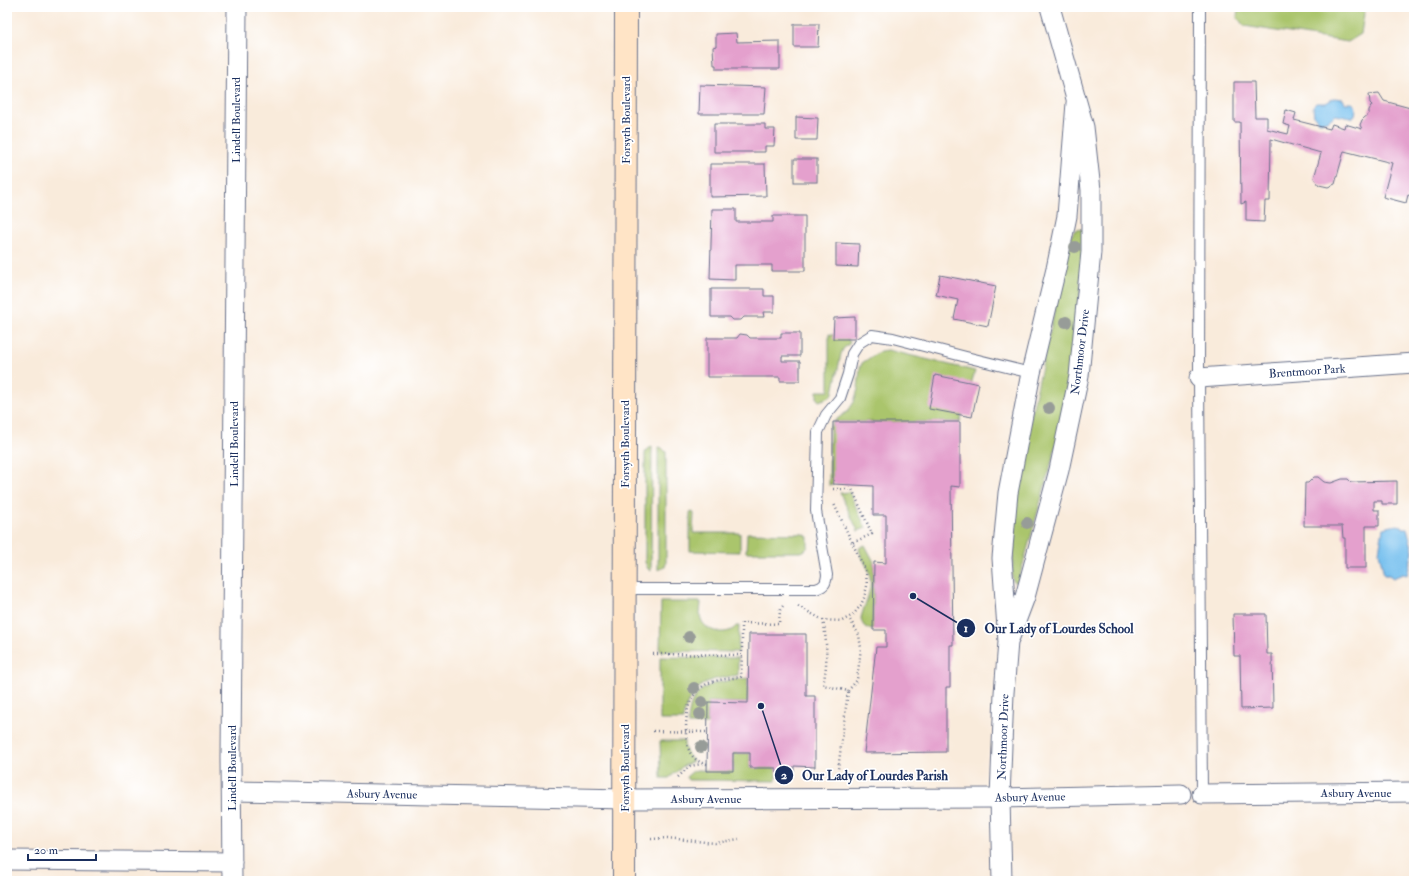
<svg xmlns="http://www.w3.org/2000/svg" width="1421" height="888" viewBox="0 0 1421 888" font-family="'IM FELL Double Pica',serif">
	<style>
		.green { fill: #aac56c; stroke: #627a65 }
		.water { fill: #75bfee; stroke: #4877a6 }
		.building { fill: #e4a0cd }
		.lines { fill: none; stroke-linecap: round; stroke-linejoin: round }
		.lane-casing { stroke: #69718a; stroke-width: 12 }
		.street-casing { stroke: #69718a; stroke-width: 21 }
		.secondary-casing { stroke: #69718a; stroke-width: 24 }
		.path { stroke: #69718a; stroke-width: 2.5; stroke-dasharray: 1 3; stroke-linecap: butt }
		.lane { stroke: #fff; stroke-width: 10 }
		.street { stroke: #fff; stroke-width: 19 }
		.secondary { stroke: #ffe4c6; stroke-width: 22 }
		.tree { fill: #979c98 }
		.labels { text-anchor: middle; stroke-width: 3.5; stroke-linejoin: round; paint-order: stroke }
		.street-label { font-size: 12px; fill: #1b2f5e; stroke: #fff }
		.leader { fill: none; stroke: #1b2f5e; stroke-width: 1.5 }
		.callout-dot { fill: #1b2f5e; stroke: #fff; stroke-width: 1.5 }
		.mark-label { font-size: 12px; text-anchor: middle; font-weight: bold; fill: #fff }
		.callout-label { font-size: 13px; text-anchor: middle; font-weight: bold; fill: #1b2f5e; stroke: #fff; stroke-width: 3.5; stroke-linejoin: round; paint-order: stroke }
	</style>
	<rect width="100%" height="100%" fill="#fff"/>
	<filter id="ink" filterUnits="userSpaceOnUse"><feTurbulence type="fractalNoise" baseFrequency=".025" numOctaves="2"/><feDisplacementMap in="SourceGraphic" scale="8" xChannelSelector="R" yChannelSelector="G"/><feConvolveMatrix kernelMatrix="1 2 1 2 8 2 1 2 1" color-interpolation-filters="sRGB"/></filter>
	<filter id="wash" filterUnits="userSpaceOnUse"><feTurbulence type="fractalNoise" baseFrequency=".012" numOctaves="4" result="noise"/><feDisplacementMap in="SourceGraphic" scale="16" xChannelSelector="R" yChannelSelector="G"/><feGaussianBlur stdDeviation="0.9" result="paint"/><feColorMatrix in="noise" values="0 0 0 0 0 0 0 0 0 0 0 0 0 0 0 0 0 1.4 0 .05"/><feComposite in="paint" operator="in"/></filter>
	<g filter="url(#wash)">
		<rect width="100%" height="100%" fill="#f9ebdb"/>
		<g class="green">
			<polygon points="1238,7 1365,7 1361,34 1348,42 1244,26 1237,17"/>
			<polygon points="1078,229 1083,230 1085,234 1076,342 1063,421 1019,579 1016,583 1013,581 1012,576 1017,496 1024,447 1071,237 1074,231"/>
			<polygon points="829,334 848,339 850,343 843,349 841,354 833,393 830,397 819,401 817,399 817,391 829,391"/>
			<polygon points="888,350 975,371 960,422 834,422 833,484 829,485 830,427 833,422 848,411 854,402 858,389 860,368 862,363 880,351"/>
			<polygon points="652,446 651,571 648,569 645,562 645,453 647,449"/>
			<polygon points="658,447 662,448 666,452 666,564 665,567 658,570"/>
			<polygon points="849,492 866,528 858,531 840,493"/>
			<polygon points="691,511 693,512 694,514 693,533 740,533 740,552 690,551 690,513"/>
			<polygon points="747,533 804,534 808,537 808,547 804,551 801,552 746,552"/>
			<path d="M865,545L874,562L873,630C866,629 862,626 861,618C865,601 875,587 868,569C865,562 860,556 859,548Z"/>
			<path d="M661,602H701C701,607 699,614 701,619C705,632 728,637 736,626H739L738,652L660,651Z"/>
			<path d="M660,657L738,658V675C728,677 716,678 707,682C694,688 684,706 683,720H660Z"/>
			<path d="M748,678V703L708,702L707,724H688C689,683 715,682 748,678Z"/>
			<path d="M660,741H684C684,750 688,755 693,761L682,767L669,778H661Z"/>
			<polygon points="733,753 750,753 750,768 776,768 776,781 688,780 686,777 693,771 697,770 733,771"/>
		</g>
		<g class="water">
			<polygon points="1334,98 1343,99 1345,103 1352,103 1355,105 1356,109 1355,115 1351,118 1336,115 1327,121 1319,122 1314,116 1313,106 1316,103 1326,103"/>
			<polygon points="1397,525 1402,526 1403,528 1407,528 1413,551 1407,575 1403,574 1393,578 1389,575 1384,575 1379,552 1383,528"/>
		</g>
		<g id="blocks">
			<g class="building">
				<polygon points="794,24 819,24 818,47 794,47"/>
				<polygon points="736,33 737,42 780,41 780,69 716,69 716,65 714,65 713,47 716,46 716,34"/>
				<polygon points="1234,82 1254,82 1255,117 1267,117 1267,129 1288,134 1290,126 1283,124 1286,110 1296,113 1294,120 1330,129 1332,124 1344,128 1345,124 1362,129 1360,125 1362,120 1364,118 1369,114 1369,110 1372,105 1370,103 1369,94 1379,93 1384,101 1414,109 1414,197 1408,195 1406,203 1383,197 1392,163 1344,151 1335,184 1328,187 1319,185 1314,178 1321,153 1271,139 1270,201 1265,201 1264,222 1246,221 1246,202 1241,204 1240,122 1234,122"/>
				<polygon points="700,85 766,87 764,114 699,114"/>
				<polygon points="796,117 818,118 817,140 796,140"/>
				<polygon points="714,124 765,124 765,129 775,129 774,146 765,146 765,152 714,152"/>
				<rect x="794" y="159" width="23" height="23"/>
				<polygon points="710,164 765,164 766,196 710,197"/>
				<polygon points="712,209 736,209 736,222 773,222 773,216 805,216 805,271 772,271 772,265 735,265 735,280 710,279"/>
				<polygon points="836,243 859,244 858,267 836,266"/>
				<polygon points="940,275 996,286 988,326 954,319 958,300 936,295"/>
				<polygon points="711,289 764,289 764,296 774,296 774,312 763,312 764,317 744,317 741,320 733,320 730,317 711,317"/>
				<polygon points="855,317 855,339 833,339 834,318"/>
				<polygon points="781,333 800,333 800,356 782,356 782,361 800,361 800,381 780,381 780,377 707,377 707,338 737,338 740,334 747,335 750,338 781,338"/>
				<polygon points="935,375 979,384 972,417 929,409"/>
				<polygon points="833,422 960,422 960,487 951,486 953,645 950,645 950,687 946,687 946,752 864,753 876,647 886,647 886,630 873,630 874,562 886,563 886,515 873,515 873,486 833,484"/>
				<polygon points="1314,477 1318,477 1324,482 1331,483 1342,479 1348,479 1351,482 1397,481 1397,504 1382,504 1382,501 1374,501 1374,510 1379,510 1379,526 1366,526 1366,568 1345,568 1345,538 1343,538 1342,526 1304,526 1305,483 1308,483"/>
				<polygon points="1233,614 1266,614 1267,654 1272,654 1273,708 1241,709 1240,656 1234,656"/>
				<polygon points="749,634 806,634 806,696 815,696 815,767 794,766 794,772 776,772 776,768 750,768 750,753 733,753 733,771 707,771 708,702 748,703"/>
			</g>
		</g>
	</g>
	<g filter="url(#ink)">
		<use href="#blocks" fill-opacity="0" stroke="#69718a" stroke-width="1"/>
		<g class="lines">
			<defs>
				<g id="lane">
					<polyline points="1200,7 1199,378 1202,794"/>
					<path d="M625,589H816C825,586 826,583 827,575L816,511L818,432L826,415L840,398L848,374L852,354L859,343L872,335L893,338L966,357L1031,373"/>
				</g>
				<g id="street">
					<polyline points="1199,378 1414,363"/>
					<polyline points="1010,637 1025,597 1059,470 1079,376 1091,252 1091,190 1084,127 1050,7"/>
					<polyline points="232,791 625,799 1000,798 1181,794"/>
					<polyline points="1202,794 1414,792"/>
					<polyline points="7,860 232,862"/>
					<polyline points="232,881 231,758 237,7"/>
					<polyline points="1002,881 1000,798 1004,693 1008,642 1002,558 1008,493 1031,373 1056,269 1067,216 1076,103"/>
				</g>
				<polyline id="secondary" points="624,881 626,7"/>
			</defs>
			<use href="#lane" class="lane-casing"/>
			<use href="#street" class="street-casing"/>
			<use href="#secondary" class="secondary-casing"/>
			<g class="path">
				<polyline points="833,489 852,489 872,534 852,543"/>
				<polyline points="798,606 823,620 842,621 853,615 861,605 864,598 867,586 866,572 834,504"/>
				<path d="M823,620C827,642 828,663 823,685L848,691L837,778"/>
				<polyline points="653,654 742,655 742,623 779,624 780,610 783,606"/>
				<polyline points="848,691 857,680 861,648 859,635 849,618"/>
				<polyline points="653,731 707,732"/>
				<path d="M707,764C690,761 686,747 686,732C686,714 687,699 702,687C712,679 729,679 741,677L742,655"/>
				<polyline points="678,777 690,766 702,764"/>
				<polyline points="651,839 667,838 715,843 739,839"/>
			</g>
			<use href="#lane" class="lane"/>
			<use href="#street" class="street"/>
			<use href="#secondary" class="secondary"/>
		</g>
		<g class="tree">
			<circle cx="1075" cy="247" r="6"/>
			<circle cx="1066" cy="322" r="6"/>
			<circle cx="1049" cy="408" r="6"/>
			<circle cx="1027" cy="523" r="6"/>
			<circle cx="689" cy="637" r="6"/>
			<circle cx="694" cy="688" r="6"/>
			<circle cx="702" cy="702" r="6"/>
			<circle cx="700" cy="714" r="6"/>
			<circle cx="701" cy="747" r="6"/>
		</g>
	</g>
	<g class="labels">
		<g class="street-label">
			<text transform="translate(236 120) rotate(-90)" y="4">Lindell Boulevard</text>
			<text transform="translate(626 120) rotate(-90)" y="4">Forsyth Boulevard</text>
			<text transform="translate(1080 352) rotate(-83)" y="4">Northmoor Drive</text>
			<text transform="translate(1307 371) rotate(-4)" y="4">Brentmoor Park</text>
			<text transform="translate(234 444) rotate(-90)" y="4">Lindell Boulevard</text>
			<text transform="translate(625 444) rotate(-90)" y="4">Forsyth Boulevard</text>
			<text transform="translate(1003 737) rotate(-88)" y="4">Northmoor Drive</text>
			<text transform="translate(232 768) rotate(-90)" y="4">Lindell Boulevard</text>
			<text transform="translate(625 768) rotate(-90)" y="4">Forsyth Boulevard</text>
			<text x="1356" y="797">Asbury Avenue</text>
			<text transform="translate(382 794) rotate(1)" y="4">Asbury Avenue</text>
			<text transform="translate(1030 797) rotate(-1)" y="4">Asbury Avenue</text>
			<text x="706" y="803">Asbury Avenue</text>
		</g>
	</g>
	<path class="leader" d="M913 596L966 628M761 706L784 775"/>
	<g class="callout-dot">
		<circle cx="913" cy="596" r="4"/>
		<circle cx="761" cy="706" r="4"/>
		<circle cx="966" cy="628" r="10"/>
		<circle cx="784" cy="775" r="10"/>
	</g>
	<g class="mark-label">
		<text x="966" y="632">1</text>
		<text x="784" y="779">2</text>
	</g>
	<g class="callout-label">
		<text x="1059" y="633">Our Lady of Lourdes School</text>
		<text x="875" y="780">Our Lady of Lourdes Parish</text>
	</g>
	<rect width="1421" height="888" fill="none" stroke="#fff" stroke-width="24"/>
	<path d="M28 854v6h68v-6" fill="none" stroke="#1b2f5e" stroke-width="2"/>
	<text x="34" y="854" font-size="12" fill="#1b2f5e" stroke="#ffffff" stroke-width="3" paint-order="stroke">20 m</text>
</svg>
